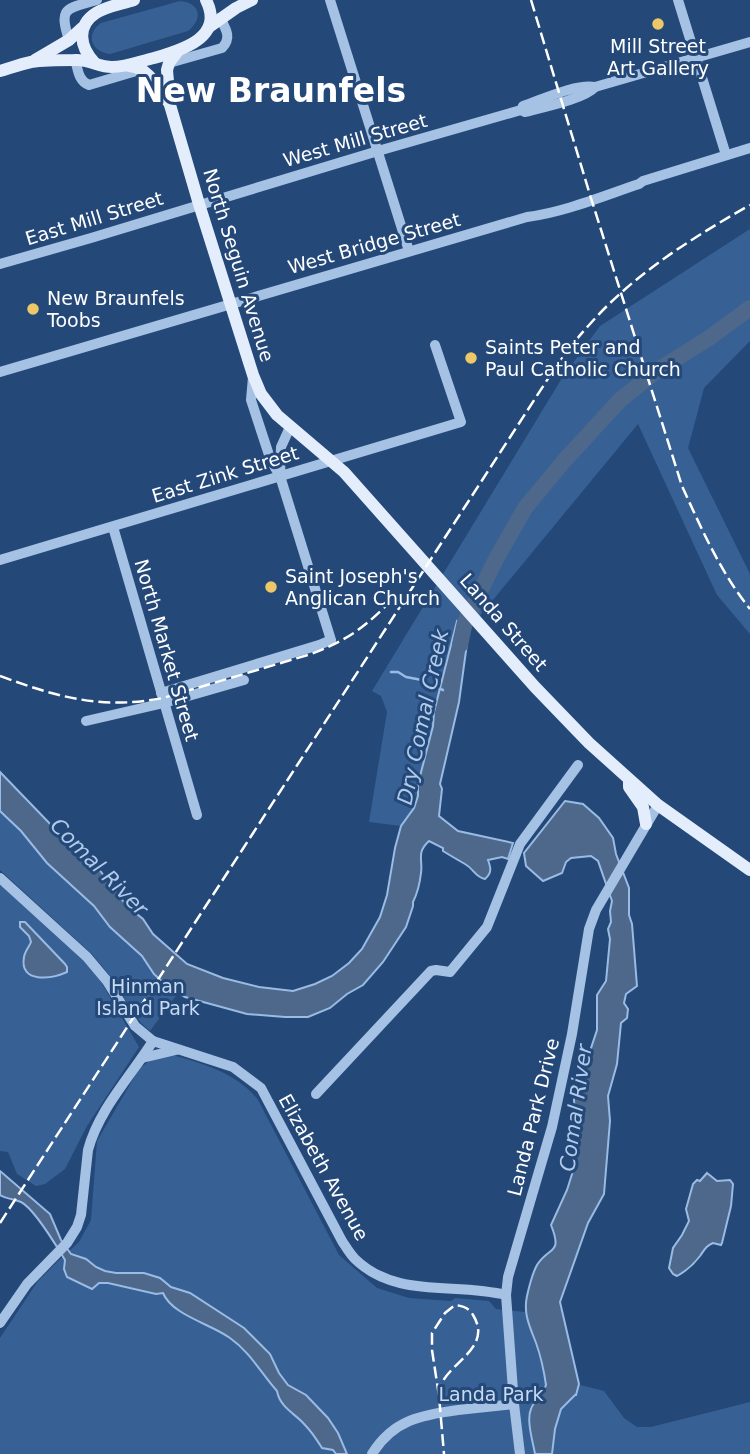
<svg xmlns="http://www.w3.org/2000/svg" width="750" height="1454" viewBox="0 0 750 1454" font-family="'DejaVu Sans',sans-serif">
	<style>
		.green { fill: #376195 }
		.water { fill: #4d688b; stroke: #99bbe4; stroke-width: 2 }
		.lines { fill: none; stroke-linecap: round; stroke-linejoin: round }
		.stream { stroke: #99bbe4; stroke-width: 2.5 }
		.river { stroke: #4d688b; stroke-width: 16 }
		.minor { stroke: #a5c1e3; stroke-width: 10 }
		.major { stroke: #e4edfc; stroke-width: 12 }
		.rail { stroke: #fff; stroke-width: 2.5; stroke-dasharray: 12 5; stroke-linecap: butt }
		.poi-dot { fill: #eec868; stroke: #244878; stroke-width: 2.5 }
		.labels { text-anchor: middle; stroke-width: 6; stroke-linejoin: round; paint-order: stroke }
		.poi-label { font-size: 19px; fill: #fff; stroke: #244878; text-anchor: start }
		.street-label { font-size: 19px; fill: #fff; stroke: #244878 }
		.park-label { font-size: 19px; fill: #c7dbf3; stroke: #244878 }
		.water-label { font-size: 21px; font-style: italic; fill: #b0cbeb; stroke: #244878 }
		.town-label { font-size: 33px; font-weight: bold; fill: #fff; stroke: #244878 }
	</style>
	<rect width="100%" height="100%" fill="#244878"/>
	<g class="green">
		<path d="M180,1C201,3 203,19 188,31L110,54C91,52 85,34 101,23Z"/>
		<polygon points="750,229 750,341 704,388 688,448 750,574 750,634 717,595 638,424 469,629 457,622 434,712 433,726 418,784 418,796 414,808 401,826 369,822 387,712 381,696 372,691 562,378 600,326"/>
		<polygon points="0,811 21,831 47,863 94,906 110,927 142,956 154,975 178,993 150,1031 141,1023 106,971 92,954 0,870"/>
		<polygon points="0,885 83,959 101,982 139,1047 87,1126 65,1169 45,1184 36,1186 17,1174 8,1152 0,1151"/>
		<path d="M172,1055C202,1063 239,1074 258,1100L339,1255L377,1288L409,1298L451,1301L455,1298L489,1301L496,1309L525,1312L545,1376L604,1391L624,1418L637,1427H651L750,1402V1454H0V1338L38,1281L57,1262L79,1242L91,1220L97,1141L139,1069L153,1058Z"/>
	</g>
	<g class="water">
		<path d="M457,621L469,629L459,702L440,784L442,789L439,816L458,831L513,843L508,859L502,857L488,860C491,868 492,873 485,879C475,877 474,869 465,864C458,860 451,856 443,851V848L429,841C416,853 423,859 421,873C420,882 417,894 413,902V906L406,927L383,962L363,985L347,994L330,1008L308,1017H285L247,1014L185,997L166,985L154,974L142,956L110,927L94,906L47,863L21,831L0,811V772L82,857L98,868L127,906L143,919L153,934L187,964L223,978L259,987L293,991L315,984L332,976L349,963L362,949L380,917L387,895L395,848L401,826L414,808L418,796V784L433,726L434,712Z"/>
		<path d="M565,801L583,804L599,818L613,838L616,854L629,888V915L632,924L637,986L626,994L624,1003L628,1009L627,1018L621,1023L617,1064L608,1096L610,1121L604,1194L588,1223L560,1302L579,1384L576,1395H575L561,1409L555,1429L552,1454H535C533,1442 526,1420 531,1409C534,1400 543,1394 546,1385C544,1371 541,1357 536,1343C530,1327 523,1314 527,1296C529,1287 532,1274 537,1265C549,1246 563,1255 551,1225L567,1190L573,1171L577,1146L574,1100L576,1082L585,1066L597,1030V995L606,981L610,939L608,929L611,922L610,911L612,901L598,861L591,856L571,858L566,862L562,873L543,881L526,866L524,853Z"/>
		<path d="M20,922H25L65,964L67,967V972C52,979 19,984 24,957C25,951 29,947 31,942L29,936L20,927Z"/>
		<path d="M0,1171L50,1214L61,1240L71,1254L86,1259L96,1267L105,1271L116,1273H144L160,1278L171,1287L190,1293L244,1328L270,1354L279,1373L288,1385L306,1395L328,1418L338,1433L347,1454H336L333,1450L322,1448C317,1440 312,1432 305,1425C296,1414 280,1408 277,1391C261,1373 250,1352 230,1338C211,1324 172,1315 163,1293L156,1294L108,1283H99L92,1289L67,1277L64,1269L65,1260C57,1247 35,1209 21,1202C14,1199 7,1199 0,1195Z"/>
		<path d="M707,1173L717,1181L730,1180L733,1184L731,1206L722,1243L721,1245L713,1243C706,1246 705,1249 700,1256C694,1264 686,1271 677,1276L673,1274L669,1268L673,1248L682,1235L689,1221L686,1209L693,1184L697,1180L700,1181Z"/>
	</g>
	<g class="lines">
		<polyline class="stream" points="391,672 398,672 406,677 422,680 430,685 443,690"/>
		<polyline class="river" points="460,645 465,622 495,561 525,508 564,461 620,400 655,372 709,338 750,308"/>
		<g class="minor">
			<polyline points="330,0 409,251"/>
			<polyline points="678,0 726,155"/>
			<path d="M69,40C58,6 67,9 97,0"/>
			<path d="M75,59C78,69 78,81 89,85L143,69"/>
			<path d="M169,63L222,48C232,38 226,29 220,18"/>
			<path d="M521,110L525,112C543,107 584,99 595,87L750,42"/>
			<path d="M0,264L91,238L378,151L521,110L523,106C544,99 574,84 595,87"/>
			<path d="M0,372L527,217C565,212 603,196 639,184L643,181L750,148"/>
			<polyline points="280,475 281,447 290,427"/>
			<polyline points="113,527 197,815"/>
			<polyline points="0,560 461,422 435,345"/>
			<polyline points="161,693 319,645 331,640 280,476 271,461 251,400 253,377"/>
			<polyline points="86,721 164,703 244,680"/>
			<polyline points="0,878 87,957 107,981 135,1026 153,1041"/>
			<polyline points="142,1058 176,1050"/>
			<polyline points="316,1094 431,971 436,970 450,972 487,927 520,844 578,765"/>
			<path d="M0,1323L27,1284L67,1243L77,1227L81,1215L88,1150C99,1109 131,1076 153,1041L233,1067L261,1088L342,1241C346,1247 350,1254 355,1259C396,1299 456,1282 506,1295"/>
			<path d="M372,1454C393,1420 421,1415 458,1410C476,1408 495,1406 514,1404"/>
			<polyline points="520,1454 514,1404 506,1295 508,1277 552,1127 572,1034 589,929 596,910 658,805"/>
		</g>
		<g class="major">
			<polyline points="209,27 236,8 252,0"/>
			<polyline points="178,51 169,63 167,70 170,105 199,204 253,375 261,394 277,415 344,472 535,687 589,743 658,805 750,870"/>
			<polyline points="35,60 69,40 82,28"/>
			<path d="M94,62C80,47 76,26 96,13C107,6 122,4 134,0"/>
			<path d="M129,66C150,68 158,89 170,104"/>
			<path d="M0,71C10,68 21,64 31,62C45,60 61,60 75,60C88,59 99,67 112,67C126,67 141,61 154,58C181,50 225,38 206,0"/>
			<polyline points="629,782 629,787 643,807 646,824"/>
		</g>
		<g class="rail">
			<path d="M531,0L590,195L682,486C701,528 721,573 750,609"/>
			<path d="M0,676C57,697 102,710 163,698L311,654C353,638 368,624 398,594"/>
			<path d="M0,1223L553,371C565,354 576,339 590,324C634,274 692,238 750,205"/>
			<path d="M439,1396C440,1395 441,1386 441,1385C450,1362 493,1347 473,1315C469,1308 463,1306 455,1305L445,1313L432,1333V1350L439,1396L444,1454"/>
		</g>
	</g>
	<g class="poi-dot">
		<circle cx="658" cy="24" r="7"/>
		<circle cx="33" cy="309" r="7"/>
		<circle cx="471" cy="358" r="7"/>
		<circle cx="271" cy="587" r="7"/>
	</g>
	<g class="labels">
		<g class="poi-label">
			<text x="658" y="53" text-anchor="middle">Mill Street<tspan x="658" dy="22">Art Gallery</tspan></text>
			<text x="47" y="305">New Braunfels<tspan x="47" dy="22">Toobs</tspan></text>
			<text x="485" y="354">Saints Peter and<tspan x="485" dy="22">Paul Catholic Church</tspan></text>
			<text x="285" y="583">Saint Joseph's<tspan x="285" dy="22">Anglican Church</tspan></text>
		</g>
		<g class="street-label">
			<text transform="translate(355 140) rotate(-16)" y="7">West Mill Street</text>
			<text transform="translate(94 218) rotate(-17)" y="7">East Mill Street</text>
			<text transform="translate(374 243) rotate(-16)" y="7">West Bridge Street</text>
			<text transform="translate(239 265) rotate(73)" y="7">North Seguin Avenue</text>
			<text transform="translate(225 474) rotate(-17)" y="7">East Zink Street</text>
			<text transform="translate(504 622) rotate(49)" y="7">Landa Street</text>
			<text transform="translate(167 650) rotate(74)" y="7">North Market Street</text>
			<text transform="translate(533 1117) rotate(-76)" y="7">Landa Park Drive</text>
			<text transform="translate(324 1167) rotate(61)" y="7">Elizabeth Avenue</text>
		</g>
		<g class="park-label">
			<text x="148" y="993">Hinman<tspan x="148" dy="22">Island Park</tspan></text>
			<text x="491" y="1401">Landa Park</text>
		</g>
		<g class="water-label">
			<text transform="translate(423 717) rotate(-78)" y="7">Dry Comal Creek</text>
			<text transform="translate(99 867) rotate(45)" y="7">Comal River</text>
			<text transform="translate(576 1108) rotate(-82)" y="7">Comal River</text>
		</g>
		<g class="town-label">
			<text x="271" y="102">New Braunfels</text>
		</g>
	</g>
</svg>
